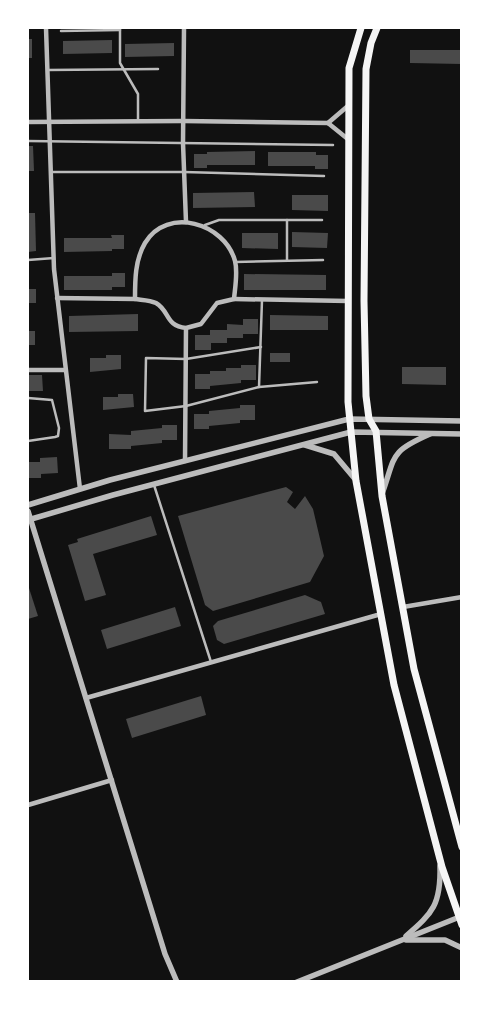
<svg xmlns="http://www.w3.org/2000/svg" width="489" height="1009" viewBox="0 0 489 1009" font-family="Figtree,sans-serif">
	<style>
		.building { fill: #4a4a4a }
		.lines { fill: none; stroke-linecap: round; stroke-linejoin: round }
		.service { stroke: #bcbcbc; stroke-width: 2.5 }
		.minor { stroke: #bcbcbc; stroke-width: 4.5 }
		.tertiary { stroke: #bcbcbc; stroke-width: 5.5 }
		.primary { stroke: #f5f5f5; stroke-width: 7 }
	</style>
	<rect width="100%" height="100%" fill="#111"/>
	<g class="building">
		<rect x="28" y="39" width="4" height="19"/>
		<polygon points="112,40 112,53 63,54 63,41"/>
		<polygon points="174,43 174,56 125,57 125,44"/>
		<polygon points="410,50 462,50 462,64 410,63"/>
		<polygon points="28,146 33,146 34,171 28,171"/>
		<polygon points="255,151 255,165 207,165 207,168 194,168 194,154 207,154 207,152"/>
		<polygon points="268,152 316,152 316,155 328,155 328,169 315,169 315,166 268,166"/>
		<polygon points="254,192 255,207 193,208 193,193"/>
		<polygon points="292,195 328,195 328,211 292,210"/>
		<polygon points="28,213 35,213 36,251 28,252"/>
		<polygon points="292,232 328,233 327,248 292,247"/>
		<polygon points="242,233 278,233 278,249 242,248"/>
		<polygon points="111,235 124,235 124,249 112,249 112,251 64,252 64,238 112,238"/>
		<polygon points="112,273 125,273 125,287 112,287 112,290 64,290 64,276 112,276"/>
		<polygon points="244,274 326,275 326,290 244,290"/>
		<rect x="28" y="289" width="8" height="14"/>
		<polygon points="138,314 138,331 69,332 69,316"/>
		<polygon points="270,315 328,316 328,330 270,330"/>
		<polygon points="243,319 258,319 258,334 243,334 243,338 227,338 227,343 211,343 211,350 195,350 195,335 210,335 210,330 227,330 227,324 243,325"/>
		<rect x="28" y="331" width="7" height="14"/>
		<rect x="270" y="353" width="20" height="9"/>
		<polygon points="106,355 121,355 121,369 90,372 90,358 106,358"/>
		<polygon points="241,365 256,365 256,380 241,380 241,383 210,386 210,389 195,389 195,374 210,374 210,371 226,371 226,368 241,368"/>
		<polygon points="402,367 446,367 446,385 402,384"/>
		<polygon points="28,375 42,375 43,391 28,391"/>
		<polygon points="118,394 133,394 134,407 103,410 103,397 118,397"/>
		<polygon points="240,405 255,405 255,420 240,420 240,423 209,426 209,429 194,429 194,414 209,414 209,411 240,408"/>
		<polygon points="162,425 177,425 177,440 162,440 162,443 131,446 131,449 109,449 109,434 131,435 131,431 162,428"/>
		<polygon points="57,457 58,473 41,474 41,478 28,478 28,462 40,462 40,458"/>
		<polygon points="286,487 293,492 287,502 295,509 305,496 313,509 324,556 310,582 213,611 205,605 178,516"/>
		<polygon points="151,516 157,535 93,554 106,595 85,601 68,545 78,542 77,539"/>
		<polygon points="28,585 38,616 28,619"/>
		<polygon points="305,595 321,602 325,614 224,644 217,640 213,626 218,621"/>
		<polygon points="175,607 181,626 107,649 101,630"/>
		<polygon points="201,696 206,715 132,738 126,719"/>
	</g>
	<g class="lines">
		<g class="service">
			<polyline points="120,28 120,63 138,94 138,121"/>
			<polyline points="61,31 120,30"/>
			<polyline points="48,70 158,69"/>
			<polyline points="28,141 333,145"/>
			<polyline points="51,172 184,172 324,176"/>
			<polyline points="287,220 287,260"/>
			<polyline points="205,225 219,220 322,220"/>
			<polyline points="28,260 54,258"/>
			<polyline points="235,262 323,260"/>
			<polyline points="261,347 186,359 146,358 145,411 186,406 259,387 317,382"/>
			<polyline points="259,387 262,300"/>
			<polyline points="28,398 52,400 59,428 58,436 55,437 28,441"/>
			<polyline points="154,485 211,662"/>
		</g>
		<g class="minor">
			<polyline points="46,28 54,269 80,489"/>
			<polyline points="184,28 183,143 186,222"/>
			<polyline points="28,122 183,121 328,123 349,140"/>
			<polyline points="328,123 349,105"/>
			<polyline points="57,298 135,299"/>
			<polyline points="234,299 348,301"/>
			<polyline points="28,370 64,370"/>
			<path d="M185,461L186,328C165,326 170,311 156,303C150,300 142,300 135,299C135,280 135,260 145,243C167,206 225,223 235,261C238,272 235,288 234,299L217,303L201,324L186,328"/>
			<polyline points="403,607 462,597"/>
			<polyline points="86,698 381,614"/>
			<polyline points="28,805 112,780"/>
		</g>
		<g class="tertiary">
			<polyline points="305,445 334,454 355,479"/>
			<path d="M382,494C396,455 389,452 430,434"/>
			<polyline points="28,505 110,480 349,419 462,421"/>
			<polyline points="28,511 165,954 177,982"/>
			<polyline points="28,520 113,495 351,432 462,434"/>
			<path d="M406,936C433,913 441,904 440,866"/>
			<polyline points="406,940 445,940 462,948"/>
			<polyline points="297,982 462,916"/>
		</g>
		<g class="primary">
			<polyline points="361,28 349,68 348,402 356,481 394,685 442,867 462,925"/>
			<polyline points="377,28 371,43 366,69 364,301 366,396 369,419 376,431 382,496 414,669 462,847"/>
		</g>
	</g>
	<rect width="489" height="1009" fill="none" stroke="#ffffff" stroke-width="58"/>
</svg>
